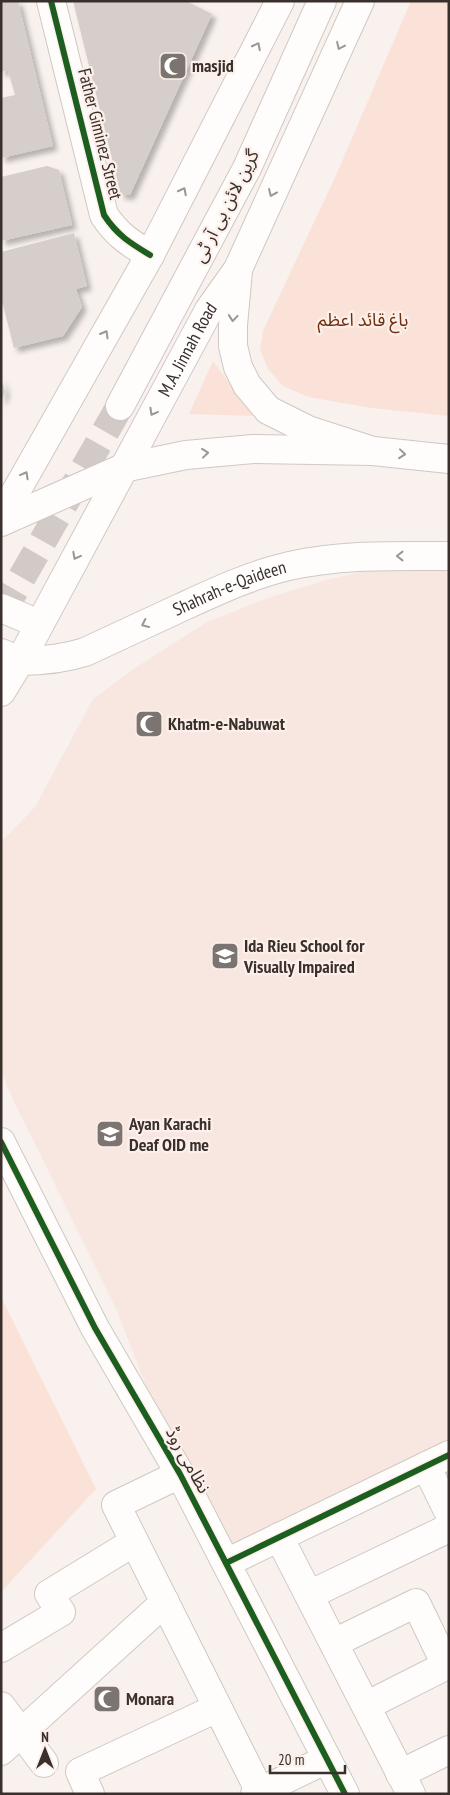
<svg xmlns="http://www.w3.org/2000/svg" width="450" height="1795" viewBox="0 0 450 1795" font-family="'PT Sans Narrow','Noto Sans Arabic',sans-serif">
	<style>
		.built { fill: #f8e7e0 }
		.green { fill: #fbe2d8 }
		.building { fill: #d5ceca; filter: url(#shadow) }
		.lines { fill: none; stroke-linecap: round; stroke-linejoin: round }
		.minor-tunnel { stroke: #d2cac7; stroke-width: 28; stroke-dasharray: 28 14; stroke-linecap: butt }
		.minor-casing { stroke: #cfc8c5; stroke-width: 30 }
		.major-casing { stroke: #cfc8c5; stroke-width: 30 }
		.highway-casing { stroke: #cfc8c5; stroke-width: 30 }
		.minor { stroke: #fefdfc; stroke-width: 28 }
		.major { stroke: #fefdfc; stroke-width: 28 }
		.highway { stroke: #fefdfc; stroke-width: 28 }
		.cycleway-casing { stroke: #fdefe9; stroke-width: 9 }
		.cycleway { stroke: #1b5e20; stroke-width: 6 }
		.oneway { stroke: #9c9694 }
		.labels { text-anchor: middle; stroke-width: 4.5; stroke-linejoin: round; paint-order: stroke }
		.poi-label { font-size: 18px; font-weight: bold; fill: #39302c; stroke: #fdefe9; text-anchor: start }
		.street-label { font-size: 18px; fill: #39302c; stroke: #fdefe9 }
		.park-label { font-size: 18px; fill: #723010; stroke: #fdefe9 }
	</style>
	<defs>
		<filter id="shadow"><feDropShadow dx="4.5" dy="4.5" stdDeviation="2.5" flood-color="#0004"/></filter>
	</defs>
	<rect width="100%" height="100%" fill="#f8f1ee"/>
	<polygon class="built" points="449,568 449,1513 426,1466 226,1563 180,1474 117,1311 9,1091 1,1071 1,842 35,807 93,699 138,666 207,622 271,597 326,580 371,570"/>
	<g class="green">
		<polygon points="411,1 449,1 449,416 371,408 308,397 283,386 268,369 260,350 263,331 337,173"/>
		<polygon points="213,361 253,416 189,414"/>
		<polygon points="1,1297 96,1489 1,1592"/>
	</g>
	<g class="building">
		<polygon points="1,1 18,1 53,146 1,158 1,98 15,95 8,70 1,72"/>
		<polygon points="73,1 186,1 212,14 130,195 121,195"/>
		<polygon points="47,166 59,170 72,225 1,241 1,177"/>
		<polygon points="74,233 87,286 76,289 82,307 63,336 14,348 1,297 1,252"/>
		<polygon points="1,377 5,392 1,402"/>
	</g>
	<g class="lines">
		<polyline class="minor-tunnel" points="1,614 120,406"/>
		<defs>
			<g id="minor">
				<path d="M51,1L104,215C117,235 130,243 150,255"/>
				<polyline points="120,406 247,168 322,1"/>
				<polyline points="1,608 39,624"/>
				<polyline points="1,653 20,661"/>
				<polyline points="1,1142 95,1328 180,1474 345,1794"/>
				<polyline points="426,1466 449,1513"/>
				<polyline points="180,1474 116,1505 260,1792"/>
				<polyline points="279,1537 411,1794"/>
				<polyline points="226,1563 449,1455"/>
				<polyline points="309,1595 449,1528"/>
				<polyline points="334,1643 416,1603 446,1665"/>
				<polyline points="1,1648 61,1612 49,1594 134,1542"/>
				<polyline points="1,1706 44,1763"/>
				<polyline points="366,1706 449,1664"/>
				<polyline points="1,1751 165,1602"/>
				<polyline points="400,1774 449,1750"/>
				<polyline points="90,1794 80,1772 217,1708"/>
				<polyline points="255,1794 327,1759"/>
			</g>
			<g id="major">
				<polyline points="123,468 186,455 253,449 373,451 449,459"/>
				<path id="s1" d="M20,661C43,661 63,659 85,652C117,637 150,622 182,607C217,591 251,575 289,566C341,554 395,556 449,556"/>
			</g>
			<g id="highway">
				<polyline points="238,271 233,325 233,346 238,367 247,385 268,410 308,430 373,451"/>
				<polyline points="1,518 150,255 280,1"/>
				<polyline points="1,522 123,468"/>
				<path id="s2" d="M1,692L20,661L209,310L238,269L360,1"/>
			</g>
		</defs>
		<use href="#minor" class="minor-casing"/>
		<use href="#major" class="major-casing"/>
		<use href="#highway" class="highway-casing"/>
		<use href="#minor" class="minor"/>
		<use href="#major" class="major"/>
		<use href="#highway" class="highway"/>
		<defs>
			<g id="cycleway">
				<path d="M51,1L104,215C117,235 130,243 150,255"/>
				<polyline points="1,1142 95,1328 180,1474 345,1794"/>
				<polyline points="226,1563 449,1455"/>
			</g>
		</defs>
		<use href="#cycleway" class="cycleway-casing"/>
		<use href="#cycleway" class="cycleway"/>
	</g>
	<defs><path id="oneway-chevron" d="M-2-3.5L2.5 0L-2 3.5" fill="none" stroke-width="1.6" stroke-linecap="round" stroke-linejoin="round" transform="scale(1.25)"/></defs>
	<g class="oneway">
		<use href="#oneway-chevron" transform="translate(257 46) rotate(-63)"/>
		<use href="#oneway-chevron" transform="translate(340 46) rotate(115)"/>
		<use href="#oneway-chevron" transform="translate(183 191) rotate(-63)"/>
		<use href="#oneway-chevron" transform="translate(272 193) rotate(114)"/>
		<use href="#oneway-chevron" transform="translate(233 318) rotate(95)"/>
		<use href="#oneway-chevron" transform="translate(105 334) rotate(-60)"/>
		<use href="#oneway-chevron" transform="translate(153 412) rotate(119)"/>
		<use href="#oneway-chevron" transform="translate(205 453) rotate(-6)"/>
		<use href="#oneway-chevron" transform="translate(402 454) rotate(6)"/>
		<use href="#oneway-chevron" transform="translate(25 475) rotate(-61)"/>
		<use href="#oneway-chevron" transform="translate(76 556) rotate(118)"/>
		<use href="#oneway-chevron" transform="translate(400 556) rotate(180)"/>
		<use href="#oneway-chevron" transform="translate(145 624) rotate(155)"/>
	</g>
	<defs>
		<symbol id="mosque-square" viewBox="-11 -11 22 22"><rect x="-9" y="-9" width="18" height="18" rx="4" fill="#7c7470" stroke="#fdefe9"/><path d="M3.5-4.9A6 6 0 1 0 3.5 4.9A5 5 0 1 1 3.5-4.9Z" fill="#fff"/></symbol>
		<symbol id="university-square" viewBox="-11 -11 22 22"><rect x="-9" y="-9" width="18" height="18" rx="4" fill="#7c7470" stroke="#fdefe9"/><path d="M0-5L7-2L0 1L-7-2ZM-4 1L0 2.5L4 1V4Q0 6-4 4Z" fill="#fff"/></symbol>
	</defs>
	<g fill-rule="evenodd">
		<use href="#mosque-square" x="157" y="50" width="32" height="32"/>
		<use href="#mosque-square" x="133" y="708" width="32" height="32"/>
		<use href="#university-square" x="209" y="940" width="32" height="32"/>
		<use href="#university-square" x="94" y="1118" width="32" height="32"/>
		<use href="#mosque-square" x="91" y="1683" width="32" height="32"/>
	</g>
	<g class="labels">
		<g class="poi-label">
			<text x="192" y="72">masjid</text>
			<text x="168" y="730">Khatm-e-Nabuwat</text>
			<text x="244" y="952">Ida Rieu School for<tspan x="244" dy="21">Visually Impaired</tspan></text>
			<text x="129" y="1130">Ayan Karachi<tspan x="129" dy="21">Deaf OID me</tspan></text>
			<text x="126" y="1705">Monara</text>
		</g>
		<g class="street-label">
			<text transform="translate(100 134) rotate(76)" y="6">Father Giminez Street</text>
			<text transform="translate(226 206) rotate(-63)" y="6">گرین لائن بی آر ٹی</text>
			<text dy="6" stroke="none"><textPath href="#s2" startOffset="390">M.A. Jinnah Road</textPath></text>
			<text dy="6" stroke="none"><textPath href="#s1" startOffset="224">Shahrah-e-Qaideen</textPath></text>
			<text transform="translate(188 1460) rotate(61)" y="6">نظامی روڈ</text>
		</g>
		<g class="park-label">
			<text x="363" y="326">باغ قائد اعظم</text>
		</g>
	</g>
	<rect width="450" height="1795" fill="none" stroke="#39302c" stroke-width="5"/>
	<g transform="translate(45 1750)" stroke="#fdefe9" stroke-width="4" paint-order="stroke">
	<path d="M0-4L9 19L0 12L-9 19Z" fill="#39302c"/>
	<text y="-8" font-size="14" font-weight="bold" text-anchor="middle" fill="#39302c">N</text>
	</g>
	<path d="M270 1765v8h75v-8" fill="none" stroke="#39302c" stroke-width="2.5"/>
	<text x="278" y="1765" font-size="15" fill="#39302c" stroke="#fdefe9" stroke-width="4" paint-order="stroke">20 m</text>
</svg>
